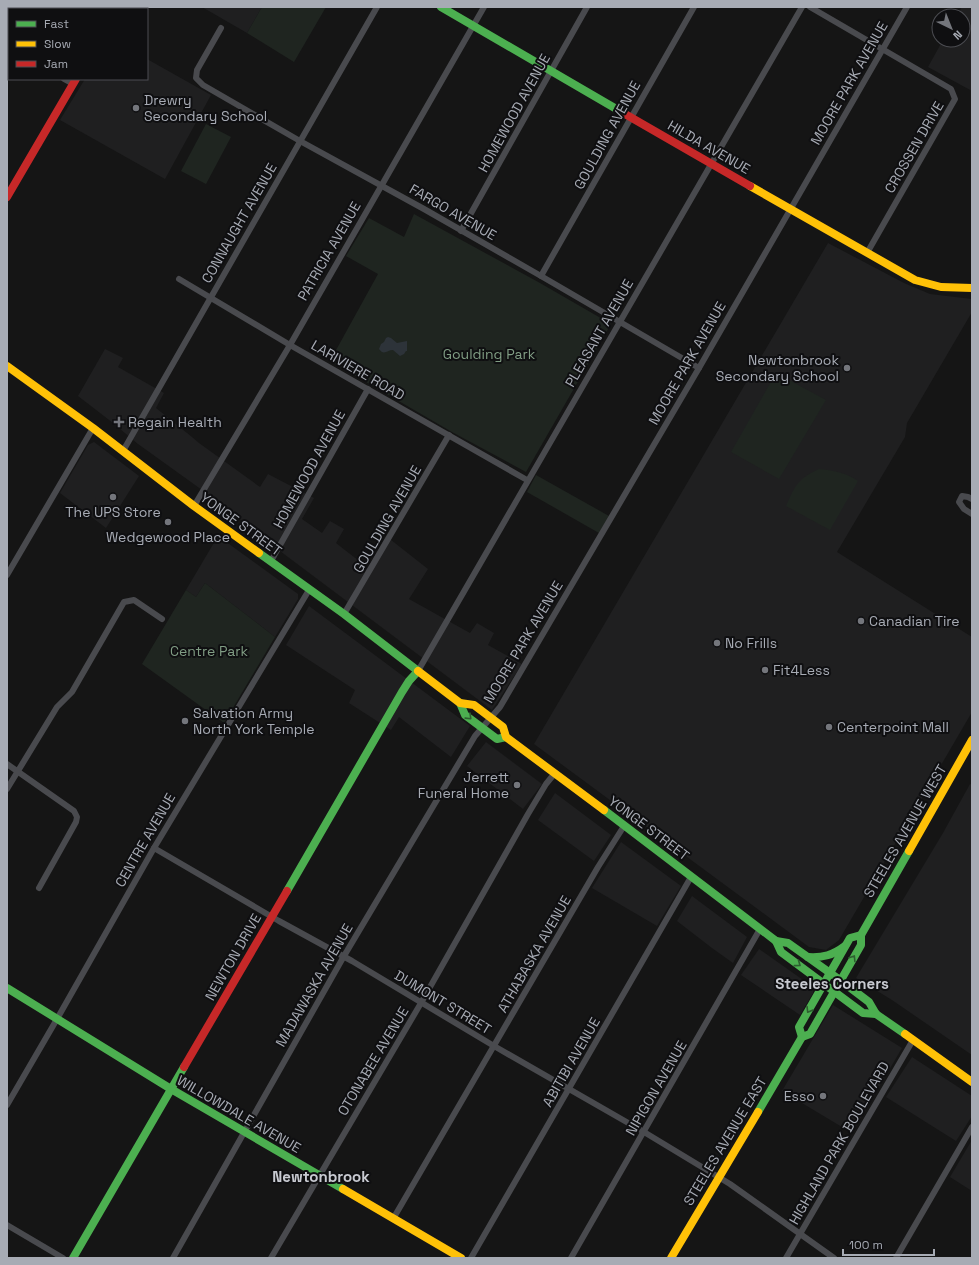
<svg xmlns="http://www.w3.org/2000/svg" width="979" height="1265" viewBox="0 0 979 1265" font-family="'Space Grotesk',sans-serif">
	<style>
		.built { fill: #1f1f20 }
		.green { fill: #1f2520 }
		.water { fill: #2d3339 }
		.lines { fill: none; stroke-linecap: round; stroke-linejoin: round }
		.street { stroke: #494a4e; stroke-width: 6 }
		.fast { stroke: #4caf50; stroke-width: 8 }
		.slow { stroke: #ffc107; stroke-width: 8 }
		.jam { stroke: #c62828; stroke-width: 8 }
		.oneway { stroke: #2e5f30 }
		.poi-dot { fill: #74767c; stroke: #0f0f11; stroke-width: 1.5 }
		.labels { text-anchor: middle; stroke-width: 4; stroke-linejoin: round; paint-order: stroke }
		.street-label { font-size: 14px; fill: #a7abb4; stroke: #0f0f11 }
		.poi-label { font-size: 14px; fill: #a7abb4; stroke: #0f0f11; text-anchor: start }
		.park-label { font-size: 14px; fill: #809d84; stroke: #0f0f11 }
		.neighbourhood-label { font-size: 15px; font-weight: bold; fill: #c8cad1; stroke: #0f0f11 }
	</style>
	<rect width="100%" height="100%" fill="#151515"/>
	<g class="built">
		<polygon points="202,7 262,7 247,33"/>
		<polygon points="962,7 972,7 972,91 928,67 943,40 963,40 963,16 957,16"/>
		<polygon points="147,59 211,95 165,179 60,120 85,79 147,79"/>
		<polygon points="828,243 904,283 930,294 972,299 972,312 907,423 905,437 837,552 972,637 972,712 839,940 826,950 809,947 534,744"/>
		<polygon points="105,349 123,358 118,367 164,393 156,408 192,437 199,443 260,487 268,474 314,498 302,519 322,533 330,521 344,529 336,543 368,568 386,536 428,569 409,599 470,633 477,623 494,633 488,645 522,664 492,710 284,554 209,495 138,444 113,423 78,396"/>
		<polygon points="94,442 139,476 106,528 60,493 88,445"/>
		<polygon points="218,536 298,594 298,599 275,637 205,583 196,597 186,590"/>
		<polygon points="309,606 470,726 451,757 399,717 391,730 349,703 355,690 286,645"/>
		<polygon points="486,742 542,784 523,809 467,766"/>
		<polygon points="970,784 972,785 972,1055 892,1000 856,978 943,833"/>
		<polygon points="555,793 611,835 594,861 538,820"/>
		<polygon points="621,842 681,886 657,926 592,888"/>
		<polygon points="692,896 747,937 733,963 712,948 677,921"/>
		<polygon points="759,949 813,987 813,993 800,1015 741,975"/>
		<polygon points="833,1005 902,1048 852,1133 782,1091"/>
		<polygon points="912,1057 972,1096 972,1116 956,1141 886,1097"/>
		<polygon points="972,1140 972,1191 950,1177"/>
	</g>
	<g class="green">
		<polygon points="262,7 326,7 294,62 247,33"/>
		<polygon points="206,124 231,137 206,184 181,171"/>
		<polygon points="414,214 540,283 611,324 526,472 452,432 330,361 378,274 346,256 369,218 404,237"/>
		<polygon points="776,373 826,400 779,479 731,452"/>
		<path d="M819,469C833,470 847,473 858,481L830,530L786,506C795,485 798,479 819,469Z"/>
		<polygon points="536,475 609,516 599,533 527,492"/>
		<polygon points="205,583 275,637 224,723 142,664 186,590 196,597"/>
	</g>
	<path class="water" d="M388,337L391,338L397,343L407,341V351H406L404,354L400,356L393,350C387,350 384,356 379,349L381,344L384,342L386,338Z"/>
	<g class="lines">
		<g class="street">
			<polyline points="72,7 75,9"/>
			<polyline points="810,7 951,89 955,99 867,253"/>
			<polyline points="221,28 197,70 196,78 203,85 300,141 424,209 541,276 699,368"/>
			<polyline points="64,79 73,84"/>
			<polyline points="461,231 587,7"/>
			<polyline points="541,276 694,7"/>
			<polyline points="179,279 290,345 527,480"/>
			<polyline points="123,451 377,7"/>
			<polyline points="972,499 968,497 962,496 959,502 964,509 972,514"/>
			<polyline points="194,506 290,345 484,7"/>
			<polyline points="271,561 368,389"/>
			<polyline points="7,575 93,428"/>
			<polyline points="344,614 449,435"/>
			<polyline points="418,671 802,7"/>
			<polyline points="7,764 74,811 77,817 76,822 39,888"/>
			<polyline points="7,789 57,707 72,692 124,602 134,600 162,619"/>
			<polyline points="154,848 279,921 352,961 494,1046 644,1132 730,1184 834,1258"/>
			<polyline points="7,1105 57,1019 154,848 309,590"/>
			<polyline points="393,1219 598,867 624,826"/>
			<polyline points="7,1225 63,1258"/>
			<polyline points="173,1258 344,956 475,736 500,707 699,368 907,7"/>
			<polyline points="271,1258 421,1003 528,814 546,784 555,773"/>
			<polyline points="471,1258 691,877"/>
			<polyline points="571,1258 760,929"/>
			<polyline points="786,1258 913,1040"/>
			<polyline points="896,1258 972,1127"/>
		</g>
		<g class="fast">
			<polyline points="441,7 625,114"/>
			<polyline points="259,553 344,614 418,671"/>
			<polyline points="460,703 465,715 497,739 506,737"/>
			<polyline points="604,810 776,941 788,943 840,980 869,1002 876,1014 905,1034"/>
			<polyline points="287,891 402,692 409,681 418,671"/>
			<polyline points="776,941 781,952 863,1013 876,1014"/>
			<path d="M808,957C823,958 833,955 845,946"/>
			<polyline points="7,988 171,1089 343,1189"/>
			<polyline points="802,1037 799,1027 850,938 861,935"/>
			<polyline points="758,1112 802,1037 810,1034 861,945 861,935 909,851"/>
			<polyline points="73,1258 184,1067"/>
		</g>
		<g class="slow">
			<polyline points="116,9 117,7"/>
			<polyline points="750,186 915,280 941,287 972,288"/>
			<polyline points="7,366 93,428 194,506 259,553"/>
			<polyline points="418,671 460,703 474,705 503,727 506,737 604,810"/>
			<polyline points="909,851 972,740"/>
			<polyline points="905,1034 972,1082"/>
			<polyline points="343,1189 461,1258"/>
			<polyline points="671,1258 758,1112"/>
		</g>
		<g class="jam">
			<polyline points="625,114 750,186"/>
			<polyline points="7,197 76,79"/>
			<polyline points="184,1067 287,891"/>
		</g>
	</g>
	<defs><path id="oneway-chevron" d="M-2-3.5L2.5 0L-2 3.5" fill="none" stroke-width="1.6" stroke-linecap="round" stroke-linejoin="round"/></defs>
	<g class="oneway">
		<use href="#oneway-chevron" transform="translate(469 717) rotate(44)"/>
		<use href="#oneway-chevron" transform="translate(853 958) rotate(-58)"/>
		<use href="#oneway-chevron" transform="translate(798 964) rotate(36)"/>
		<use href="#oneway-chevron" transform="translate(809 1010) rotate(121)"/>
	</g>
	<g class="poi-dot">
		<circle cx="136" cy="108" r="4"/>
		<circle cx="847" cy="368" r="4"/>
		<path d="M117 416h4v4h4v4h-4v4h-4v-4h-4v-4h4z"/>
		<circle cx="113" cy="497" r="4"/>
		<circle cx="168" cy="522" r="4"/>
		<circle cx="861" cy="621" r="4"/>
		<circle cx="717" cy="643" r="4"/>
		<circle cx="765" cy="670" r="4"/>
		<circle cx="185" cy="721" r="4"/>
		<circle cx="829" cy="727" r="4"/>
		<circle cx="517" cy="785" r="4"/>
		<circle cx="823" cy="1096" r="4"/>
	</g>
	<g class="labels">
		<g class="street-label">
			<text transform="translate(849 83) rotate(-60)" y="5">MOORE PARK AVENUE</text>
			<text transform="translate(514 113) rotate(-61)" y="5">HOMEWOOD AVENUE</text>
			<text transform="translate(607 135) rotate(-61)" y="5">GOULDING AVENUE</text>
			<text transform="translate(709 147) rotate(30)" y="5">HILDA AVENUE</text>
			<text transform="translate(914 147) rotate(-60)" y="5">CROSSEN DRIVE</text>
			<text transform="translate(453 212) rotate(30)" y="5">FARGO AVENUE</text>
			<text transform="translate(239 223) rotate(-60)" y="5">CONNAUGHT AVENUE</text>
			<text transform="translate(329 251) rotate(-60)" y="5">PATRICIA AVENUE</text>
			<text transform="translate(599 333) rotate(-60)" y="5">PLEASANT AVENUE</text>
			<text transform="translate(687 363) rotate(-60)" y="5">MOORE PARK AVENUE</text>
			<text transform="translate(358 370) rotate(30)" y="5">LARIVIERE ROAD</text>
			<text transform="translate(309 469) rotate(-61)" y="5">HOMEWOOD AVENUE</text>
			<text transform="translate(387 519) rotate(-60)" y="5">GOULDING AVENUE</text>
			<text transform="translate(241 524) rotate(36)" y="5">YONGE STREET</text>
			<text transform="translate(523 642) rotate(-59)" y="5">MOORE PARK AVENUE</text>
			<text transform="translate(649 828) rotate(37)" y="5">YONGE STREET</text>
			<text transform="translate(905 831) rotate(-60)" y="5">STEELES AVENUE WEST</text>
			<text transform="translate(145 840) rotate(-60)" y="5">CENTRE AVENUE</text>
			<text transform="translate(534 954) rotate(-60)" y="5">ATHABASKA AVENUE</text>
			<text transform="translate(233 957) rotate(-60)" y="5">NEWTON DRIVE</text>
			<text transform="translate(314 985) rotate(-60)" y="5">MADAWASKA AVENUE</text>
			<text transform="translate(443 1002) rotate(31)" y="5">DUMONT STREET</text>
			<text transform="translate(373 1061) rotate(-59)" y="5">OTONABEE AVENUE</text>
			<text transform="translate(571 1062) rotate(-60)" y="5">ABITIBI AVENUE</text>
			<text transform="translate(656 1088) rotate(-60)" y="5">NIPIGON AVENUE</text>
			<text transform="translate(239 1114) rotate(30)" y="5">WILLOWDALE AVENUE</text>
			<text transform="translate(725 1141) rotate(-59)" y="5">STEELES AVENUE EAST</text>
			<text transform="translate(839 1143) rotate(-60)" y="5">HIGHLAND PARK BOULEVARD</text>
		</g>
		<g class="poi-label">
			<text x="144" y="105">Drewry<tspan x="144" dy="16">Secondary School</tspan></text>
			<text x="839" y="365" text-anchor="end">Newtonbrook<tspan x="839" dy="16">Secondary School</tspan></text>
			<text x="128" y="427">Regain Health</text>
			<text x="113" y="517" text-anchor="middle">The UPS Store</text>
			<text x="168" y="542" text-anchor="middle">Wedgewood Place</text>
			<text x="869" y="626">Canadian Tire</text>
			<text x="725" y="648">No Frills</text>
			<text x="773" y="675">Fit4Less</text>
			<text x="193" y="718">Salvation Army<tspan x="193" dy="16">North York Temple</tspan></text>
			<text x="837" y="732">Centerpoint Mall</text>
			<text x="509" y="782" text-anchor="end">Jerrett<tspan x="509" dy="16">Funeral Home</tspan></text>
			<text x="815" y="1101" text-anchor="end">Esso</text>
		</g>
		<g class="park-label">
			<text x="489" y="359">Goulding Park</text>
			<text x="209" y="656">Centre Park</text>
		</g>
		<g class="neighbourhood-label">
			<text x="832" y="989">Steeles Corners</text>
			<text x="321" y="1182">Newtonbrook</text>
		</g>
	</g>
	<rect width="979" height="1265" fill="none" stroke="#a7abb4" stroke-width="16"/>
	<rect x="8" y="8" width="140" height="72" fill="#0f0f11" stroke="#4c4d52"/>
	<rect x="16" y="21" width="20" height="6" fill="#4caf50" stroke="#4c4d52"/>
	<text x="44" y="28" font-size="12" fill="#a7abb4">Fast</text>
	<rect x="16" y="41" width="20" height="6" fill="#ffc107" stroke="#4c4d52"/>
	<text x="44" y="48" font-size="12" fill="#a7abb4">Slow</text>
	<rect x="16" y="61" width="20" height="6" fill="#c62828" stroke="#4c4d52"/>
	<text x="44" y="68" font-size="12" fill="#a7abb4">Jam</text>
	<g transform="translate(951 28) rotate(137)"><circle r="19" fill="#0f0f11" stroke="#4c4d52"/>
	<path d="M0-3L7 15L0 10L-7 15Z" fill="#74767c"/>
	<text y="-6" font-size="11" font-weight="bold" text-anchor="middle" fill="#a7abb4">N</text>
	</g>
	<path d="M843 1249v6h91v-6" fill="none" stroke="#a7abb4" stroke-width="2"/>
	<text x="849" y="1249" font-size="12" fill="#a7abb4" stroke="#0f0f11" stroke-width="3" paint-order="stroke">100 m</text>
</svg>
